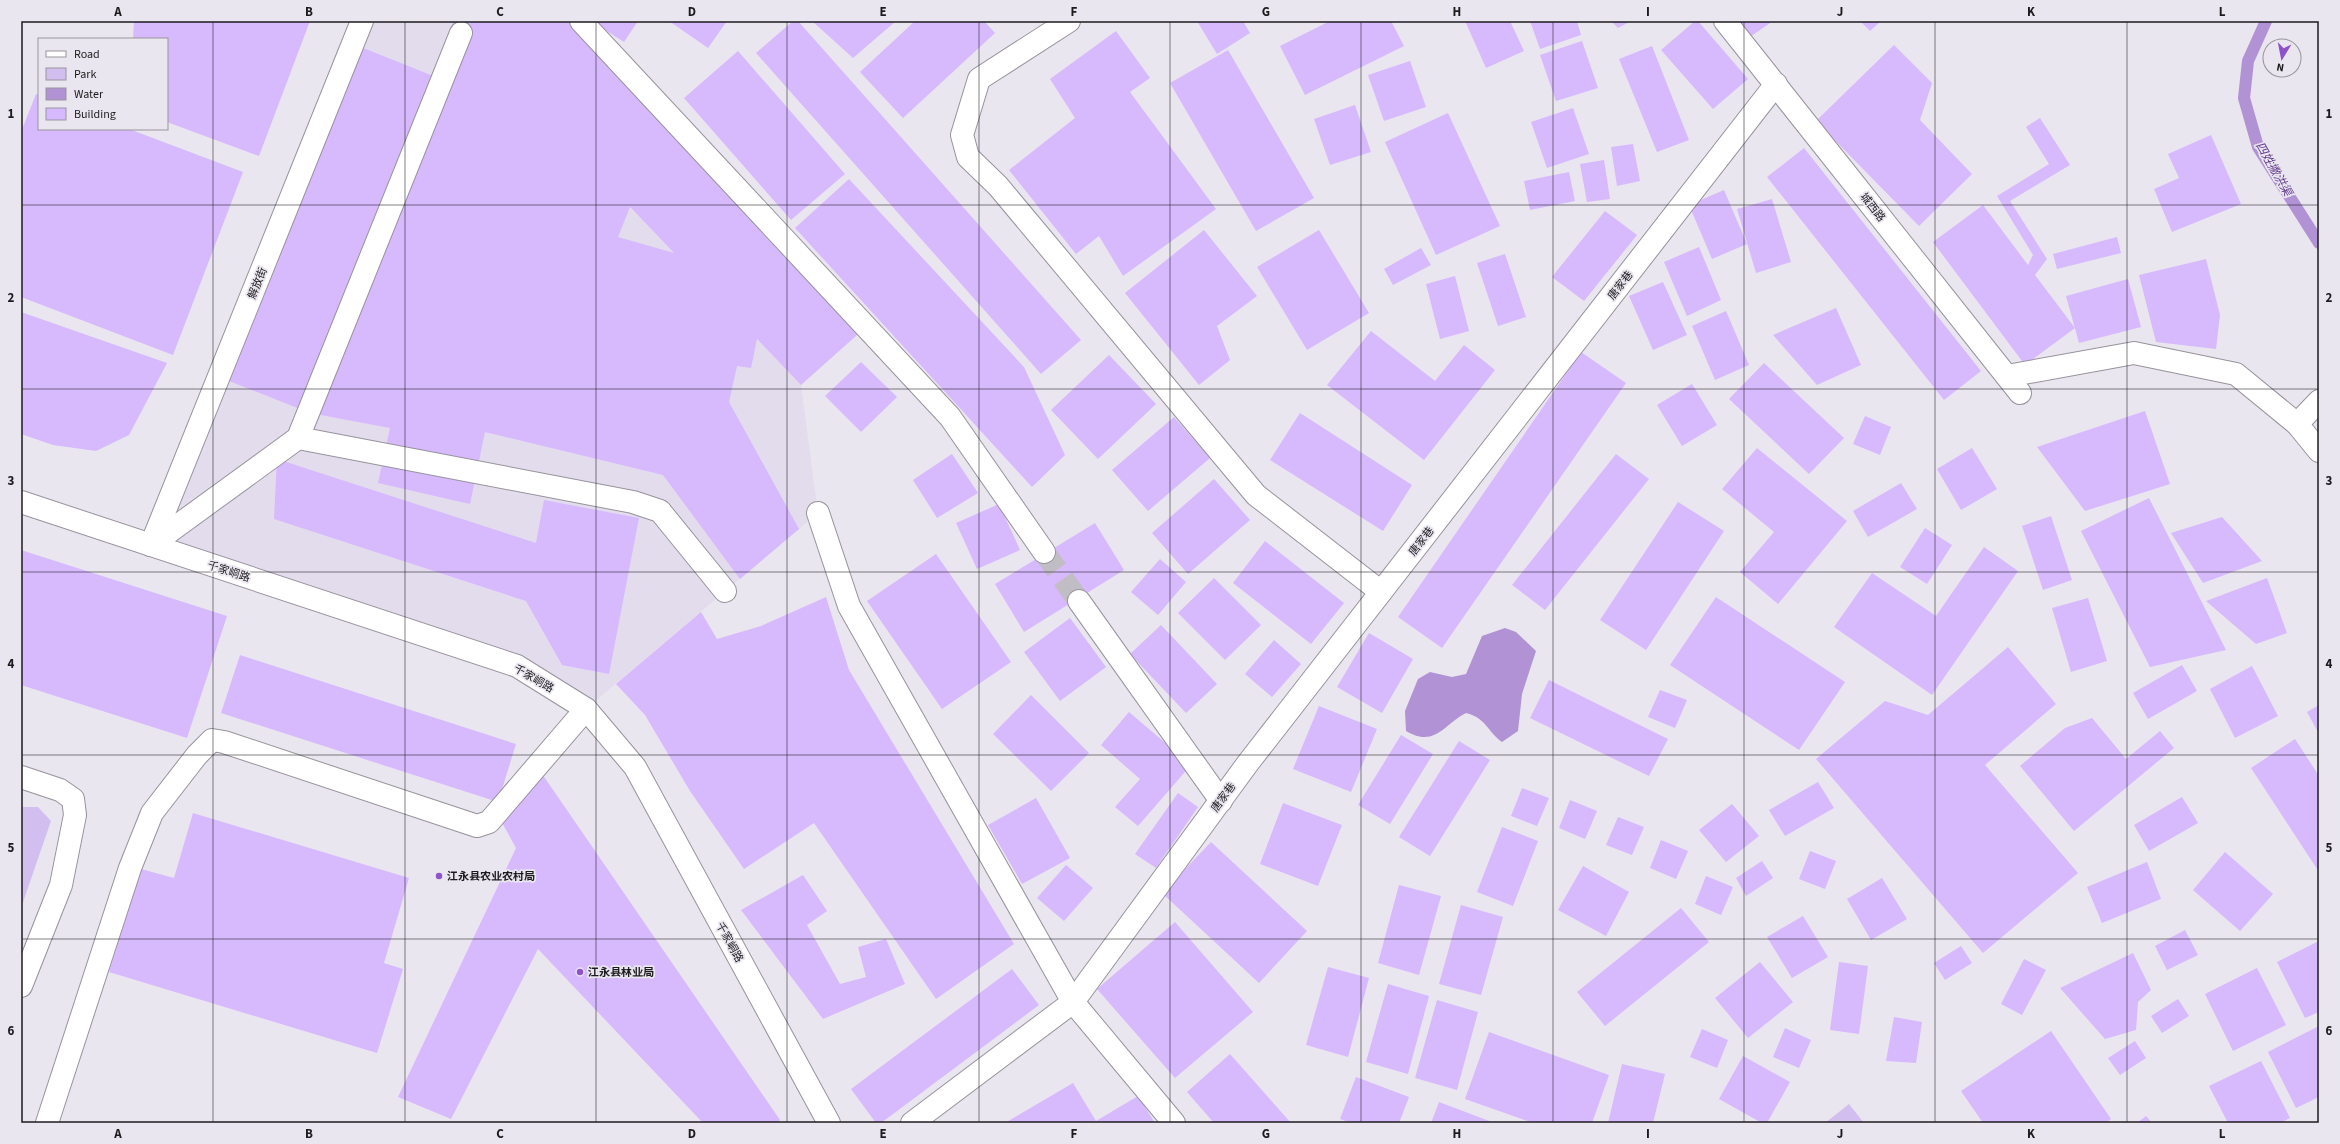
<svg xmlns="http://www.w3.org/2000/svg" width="2340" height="1144" viewBox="0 0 2340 1144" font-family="'Source Sans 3','Noto Sans SC',sans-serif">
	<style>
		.built { fill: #e3dced }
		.green { fill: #d3bef0 }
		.water { fill: #b092d5 }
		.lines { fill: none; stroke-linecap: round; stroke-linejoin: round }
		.stream { stroke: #b092d5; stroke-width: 12 }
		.building { fill: #d7b9fe; fill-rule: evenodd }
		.minor-tunnel { stroke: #c1bdc5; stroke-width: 22; stroke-dasharray: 22 11; stroke-linecap: butt }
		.minor-casing { stroke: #97939c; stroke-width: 24 }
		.major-casing { stroke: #97939c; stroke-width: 24 }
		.minor { stroke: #fff; stroke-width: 22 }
		.major { stroke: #fff; stroke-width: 22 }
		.grid { fill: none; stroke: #1c1b1e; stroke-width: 1; stroke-opacity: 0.55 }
		.poi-dot { fill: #8e53c9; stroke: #eae6ef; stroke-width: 1.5 }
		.labels { text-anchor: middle; stroke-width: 3.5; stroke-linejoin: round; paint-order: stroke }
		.street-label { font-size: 11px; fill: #1c1b1e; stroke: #eae6ef }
		.poi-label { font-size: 11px; font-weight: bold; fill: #1c1b1e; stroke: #eae6ef; text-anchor: start }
		.water-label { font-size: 12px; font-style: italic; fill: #643d8d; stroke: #eae6ef }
		.neatline { fill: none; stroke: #1c1b1e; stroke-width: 1.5 }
		.grid-label { font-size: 13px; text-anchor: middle; font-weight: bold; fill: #1c1b1e }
	</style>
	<rect width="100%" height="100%" fill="#eae6ef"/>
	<polygon class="built" points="362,21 450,21 801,385 818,513 586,709 517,666 151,545"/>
	<g class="green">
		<polygon points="21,807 38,807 51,821 21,908"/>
		<polygon points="1849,1104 1864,1123 1825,1123"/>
	</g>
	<path class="water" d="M1505,628L1516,632L1536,651L1522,694L1518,731L1502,742C1487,731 1486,718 1466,713C1443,725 1435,748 1406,731L1405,711L1418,679L1430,672L1452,677L1466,674L1482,636Z"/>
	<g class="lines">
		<polyline class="stream" points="2266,21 2248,61 2244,98 2258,147 2319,243"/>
	</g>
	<g class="building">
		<polygon points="134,21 310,21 259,156 167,122 167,39 133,39"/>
		<path d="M450,21H581L866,327L801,385L757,339L751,368L737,366L729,402L799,529L740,579L663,475L485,432L470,504L378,483L390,428L310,413L219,377L353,44L441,79L461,32ZM630,207L674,253L618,237Z"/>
		<polygon points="591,21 638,21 624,42"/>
		<polygon points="669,21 727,21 708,48"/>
		<polygon points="793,21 798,21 1081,340 1041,374 756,53"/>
		<polygon points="812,21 896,21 853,58"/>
		<polygon points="915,21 984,21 995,33 903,118 860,72"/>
		<polygon points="1197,21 1243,21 1250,33 1217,54"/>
		<polygon points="1330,21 1391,21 1404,46 1305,95 1280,46"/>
		<polygon points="1465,21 1510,21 1524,51 1486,68"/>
		<polygon points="1530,21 1577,21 1581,35 1540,49"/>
		<polygon points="1611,21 1631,21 1618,28"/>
		<polygon points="1695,21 1698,21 1748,79 1713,109 1661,50"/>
		<polygon points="1735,21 1773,21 1747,39"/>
		<polygon points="1860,21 1881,21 1870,31"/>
		<polygon points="1116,31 1150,78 1130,92 1216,209 1123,276 1099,236 1076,254 1009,170 1075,118 1050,79"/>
		<polygon points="1582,41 1598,88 1556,101 1540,55"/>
		<polygon points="1894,45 1932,83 1920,120 1972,174 1919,226 1816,121"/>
		<polygon points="1652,46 1689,140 1657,152 1619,59"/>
		<polygon points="1228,50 1314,198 1256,231 1170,83"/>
		<polygon points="738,51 845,174 791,220 684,98"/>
		<polygon points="1410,61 1426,107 1384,121 1368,75"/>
		<polygon points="36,94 39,95 39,129 129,129 243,172 173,355 21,297 21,132"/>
		<polygon points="1355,105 1371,152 1330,165 1314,119"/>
		<polygon points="1573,108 1589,154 1547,168 1531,122"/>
		<polygon points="1448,113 1500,226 1436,255 1385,142"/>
		<polygon points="2040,118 2070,165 2010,201 2047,259 2035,275 2075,328 2025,365 1933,242 1983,205 2028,265 2033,255 1997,196 2049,164 2026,127"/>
		<polygon points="2211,135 2241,204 2172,232 2154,189 2179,178 2168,154"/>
		<polygon points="1633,144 1640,181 1617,186 1611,147"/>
		<polygon points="1804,148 1981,371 1944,400 1767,177"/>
		<polygon points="1604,160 1610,199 1587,202 1580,164"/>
		<polygon points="1569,172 1575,201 1530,210 1524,181"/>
		<polygon points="849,179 1024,367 1065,455 1032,487 795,228"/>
		<polygon points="1724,190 1747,244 1712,259 1689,205"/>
		<polygon points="1772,199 1791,262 1756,273 1737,209"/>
		<polygon points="1605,211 1637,235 1584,301 1552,277"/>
		<polygon points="1204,230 1257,296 1217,326 1230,360 1199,385 1125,293"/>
		<polygon points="1319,230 1369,313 1307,350 1257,267"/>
		<polygon points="2117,237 2121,253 2057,269 2053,254"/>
		<polygon points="1699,247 1721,300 1687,316 1664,262"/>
		<polygon points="1421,248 1431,265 1393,285 1384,269"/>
		<polygon points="1505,254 1526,317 1498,326 1477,263"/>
		<polygon points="2206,259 2220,315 2216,349 2156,342 2139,275"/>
		<polygon points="1455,276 1469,331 1440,339 1426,284"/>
		<polygon points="2128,279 2141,327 2079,343 2066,296"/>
		<polygon points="1663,282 1687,335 1653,350 1629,296"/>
		<polygon points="1836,308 1861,365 1817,385 1773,335"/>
		<polygon points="1726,311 1749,365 1715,380 1692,326"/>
		<polygon points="21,312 167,363 129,435 96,451 53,445 21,434"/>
		<polygon points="1371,331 1435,381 1464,345 1495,370 1424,460 1327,385"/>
		<polygon points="1581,352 1626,383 1442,648 1398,617"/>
		<polygon points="1109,355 1156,404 1098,459 1051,410"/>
		<polygon points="861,362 897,397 861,432 825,396"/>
		<polygon points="1764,363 1844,438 1809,474 1729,399"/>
		<polygon points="1692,384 1717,425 1682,446 1657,405"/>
		<polygon points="2145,411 2170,484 2085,511 2037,447"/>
		<polygon points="1300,413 1412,485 1383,531 1270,460"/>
		<polygon points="1865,416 1891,427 1880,455 1853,444"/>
		<polygon points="1174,417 1210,458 1148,511 1112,470"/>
		<polygon points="1757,448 1847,521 1778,604 1740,572 1774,532 1722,489"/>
		<polygon points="1972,448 1997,489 1961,510 1937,469"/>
		<polygon points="952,454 978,493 937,518 913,480"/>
		<polygon points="1616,454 1649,479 1545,610 1512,585"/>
		<polygon points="277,459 536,543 544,500 639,518 609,674 562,665 526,601 274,519"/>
		<polygon points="1214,479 1250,520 1188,574 1152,533"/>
		<polygon points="1901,483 1917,509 1868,537 1853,511"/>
		<polygon points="2149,498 2226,650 2150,667 2081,531"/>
		<polygon points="1678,502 1724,531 1646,650 1600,620"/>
		<polygon points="999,504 1020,550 977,569 956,523"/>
		<polygon points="2051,516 2072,580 2043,590 2022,526"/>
		<polygon points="2222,517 2262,561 2203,583 2171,533"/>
		<polygon points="1095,523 1124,570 1024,632 995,584"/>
		<polygon points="1925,528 1952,545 1927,584 1900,567"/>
		<polygon points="1265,541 1344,603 1311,644 1233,583"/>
		<polygon points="1984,547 2018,571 1932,695 1834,627 1872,573 1936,616"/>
		<polygon points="21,550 227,616 187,738 21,685"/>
		<polygon points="936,554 1011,662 942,709 867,601"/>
		<polygon points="1160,559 1186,582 1158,615 1131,592"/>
		<polygon points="1214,578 1261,625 1225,660 1178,613"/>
		<polygon points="2267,578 2287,633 2256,644 2206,601"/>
		<polygon points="826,597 849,670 1014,944 936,999 814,823 744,869 690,791 645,715 616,684 701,612 717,639 761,626"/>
		<polygon points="1716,597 1845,682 1799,750 1670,665"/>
		<polygon points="2088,598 2107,661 2071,672 2052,608"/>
		<polygon points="1070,618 1106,667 1060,701 1024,652"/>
		<polygon points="1161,625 1217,684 1186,713 1130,654"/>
		<polygon points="1369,633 1413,659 1382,713 1337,687"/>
		<polygon points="1274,640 1301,664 1272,697 1245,674"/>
		<polygon points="2008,647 2056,704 1985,765 2078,873 1983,953 1816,759 1885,701 1928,715"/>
		<polygon points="240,655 516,744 498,802 221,713"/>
		<polygon points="2182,665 2197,691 2148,719 2133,693"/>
		<polygon points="2252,666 2278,716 2235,738 2210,689"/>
		<polygon points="1549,680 1668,739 1649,776 1530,718"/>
		<polygon points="1660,690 1687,700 1675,728 1648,717"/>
		<polygon points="1031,695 1089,753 1051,791 993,734"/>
		<polygon points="2319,705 2319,734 2307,712"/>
		<polygon points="1319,706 1377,729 1351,792 1293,769"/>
		<polygon points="1129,712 1191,765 1138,826 1115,807 1140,779 1101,745"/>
		<polygon points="2092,718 2126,759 2160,731 2174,748 2074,831 2020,766 2065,728"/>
		<polygon points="1401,735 1433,754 1390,824 1358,805"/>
		<polygon points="2295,739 2319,776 2319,872 2251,768"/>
		<polygon points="1459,741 1490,760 1430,856 1399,837"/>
		<polygon points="538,768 780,1120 778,1123 703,1123 538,949 451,1119 398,1097 516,848 499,817"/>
		<polygon points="1818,782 1834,808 1785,836 1769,810"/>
		<polygon points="1522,788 1549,798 1537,826 1511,816"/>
		<polygon points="1178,793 1198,807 1156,868 1135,854"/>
		<polygon points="2182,797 2198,823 2149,851 2134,825"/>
		<polygon points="1036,798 1070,858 1022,884 988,825"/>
		<polygon points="1570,800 1597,811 1585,839 1559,828"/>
		<polygon points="1283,803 1342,825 1318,886 1260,864"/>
		<polygon points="1732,804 1759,836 1726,862 1699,830"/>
		<polygon points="193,813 409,878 384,963 403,969 377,1053 109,972 141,869 174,878"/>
		<polygon points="1618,817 1644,827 1632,855 1606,845"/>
		<polygon points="1502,827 1538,841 1513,906 1477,892"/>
		<polygon points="1661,840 1688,851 1676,879 1650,868"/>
		<polygon points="1211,842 1307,931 1259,983 1162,893"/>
		<polygon points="1810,851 1836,861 1825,889 1799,879"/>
		<polygon points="2225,852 2273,894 2240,931 2193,890"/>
		<polygon points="1762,861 1773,878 1746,896 1736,878"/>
		<polygon points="2147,862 2161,899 2102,923 2087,887"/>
		<polygon points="1066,865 1093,888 1064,921 1037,898"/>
		<polygon points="1583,866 1629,892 1606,936 1558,910"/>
		<polygon points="803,875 827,911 807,925 840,984 866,977 858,947 886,939 905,984 823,1019 741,910"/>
		<polygon points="1706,876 1733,887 1721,915 1695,904"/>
		<polygon points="1882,878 1907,919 1871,940 1847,899"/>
		<polygon points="1399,885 1441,896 1419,975 1378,963"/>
		<polygon points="1461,905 1503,917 1481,995 1439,984"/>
		<polygon points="1681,908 1709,942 1605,1026 1577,992"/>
		<polygon points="1803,916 1828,957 1792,978 1767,937"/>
		<polygon points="1175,922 1253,1012 1175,1078 1097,989"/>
		<polygon points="2185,930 2198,955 2167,970 2155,946"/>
		<polygon points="2319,941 2319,1012 2305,1018 2277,962"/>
		<polygon points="1961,946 1972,963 1945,980 1934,963"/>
		<polygon points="2133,953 2151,990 2138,1002 2136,1030 2105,1039 2060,988"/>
		<polygon points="2024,959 2046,970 2022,1015 2001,1004"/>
		<polygon points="1760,962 1793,1002 1748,1038 1715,998"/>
		<polygon points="1839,962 1868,966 1859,1034 1830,1030"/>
		<polygon points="1328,967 1369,978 1348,1057 1306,1045"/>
		<polygon points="2257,968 2286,1025 2233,1051 2205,994"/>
		<polygon points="1012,969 1039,1005 881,1123 876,1123 851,1089"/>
		<polygon points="1388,984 1429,996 1408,1074 1366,1062"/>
		<polygon points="2178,999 2189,1016 2162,1033 2151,1016"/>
		<polygon points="1437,1000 1478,1012 1457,1090 1415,1078"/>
		<polygon points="1894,1017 1922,1022 1916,1063 1886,1061"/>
		<polygon points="2319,1026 2319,1097 2296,1108 2268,1052"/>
		<polygon points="1785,1028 1811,1040 1799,1068 1773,1057"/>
		<polygon points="1702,1029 1728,1040 1717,1068 1690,1057"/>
		<polygon points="2051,1031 2111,1119 2106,1123 1983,1123 1961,1091"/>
		<polygon points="1489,1032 1609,1075 1592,1123 1533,1123 1465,1099"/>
		<polygon points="2135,1041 2146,1058 2120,1075 2108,1058"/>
		<polygon points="1230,1054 1291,1123 1214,1123 1187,1092"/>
		<polygon points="1743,1056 1790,1082 1767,1123 1762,1123 1719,1099"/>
		<polygon points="2261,1061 2290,1118 2280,1123 2228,1123 2209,1086"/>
		<polygon points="1622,1064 1665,1074 1653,1123 1608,1123"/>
		<polygon points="1356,1077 1409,1097 1399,1123 1351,1123 1340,1119"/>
		<polygon points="1073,1083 1096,1121 1138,1096 1155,1123 1005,1123"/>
		<polygon points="1439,1102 1492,1122 1491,1123 1431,1123"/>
		<polygon points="2146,1116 2152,1123 2137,1123"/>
	</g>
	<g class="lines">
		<polyline class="minor-tunnel" points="1044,552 1079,601"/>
		<defs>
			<g id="minor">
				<polyline points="581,21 950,417 1044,552"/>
				<polyline points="1069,21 979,79 962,135 968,157 998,186 1256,495 1381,592"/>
				<polyline points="1725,21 2020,393"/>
				<polyline points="2007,376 2134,353 2236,374 2297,424 2319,451"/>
				<polyline points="2297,424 2319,401"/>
				<polyline points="298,438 633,502 660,511 725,591"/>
				<polyline points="818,513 849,606 1073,1002 1248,763 1776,84"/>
				<polyline points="151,545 298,438 461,33"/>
				<polyline points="151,545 362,21"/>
				<polyline points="1079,601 1221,801"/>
				<polyline points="21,777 60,790 73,799 75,815 61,885 21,986"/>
				<polyline points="47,1123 130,868 152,813 197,755 212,740 224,742 477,826 489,822 586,709"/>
				<polyline points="912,1123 1073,1002 1174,1123"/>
			</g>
			<polyline id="major" points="21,502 517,666 586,709 635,767 829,1123"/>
		</defs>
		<use href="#minor" class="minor-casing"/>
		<use href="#major" class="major-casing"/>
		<use href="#minor" class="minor"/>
		<use href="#major" class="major"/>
	</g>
	<path class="grid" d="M213,21V1123M405,21V1123M596,21V1123M787,21V1123M979,21V1123M1170,21V1123M1361,21V1123M1553,21V1123M1744,21V1123M1935,21V1123M2127,21V1123M21,205H2319M21,389H2319M21,572H2319M21,755H2319M21,939H2319"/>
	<g class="poi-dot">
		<circle cx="439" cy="876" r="4"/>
		<circle cx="580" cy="972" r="4"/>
	</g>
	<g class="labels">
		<g class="street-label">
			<text transform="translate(1873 207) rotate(52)" y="4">城西路</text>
			<text transform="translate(257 283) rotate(-68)" y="4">解放街</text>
			<text transform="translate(1620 285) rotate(-52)" y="4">唐家巷</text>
			<text transform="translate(1421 541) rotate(-52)" y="4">唐家巷</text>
			<text transform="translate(229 571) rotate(18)" y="4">千家峒路</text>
			<text transform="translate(534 678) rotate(30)" y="4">千家峒路</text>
			<text transform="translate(1223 797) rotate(-54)" y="4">唐家巷</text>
			<text transform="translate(730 942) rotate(61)" y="4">千家峒路</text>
		</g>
		<g class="poi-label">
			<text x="447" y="880">江永县农业农村局</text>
			<text x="588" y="976">江永县林业局</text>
		</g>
		<g class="water-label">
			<text transform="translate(2274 169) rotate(60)" y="4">四姓撇洪渠</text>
		</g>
	</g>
	<rect width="2340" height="1144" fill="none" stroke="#eae6ef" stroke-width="44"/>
	<rect x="38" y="38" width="130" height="92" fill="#eae6ef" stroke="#98959b"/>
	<rect x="46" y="51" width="20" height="6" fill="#ffffff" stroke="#98959b"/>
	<text x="74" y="58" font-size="12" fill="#1c1b1e">Road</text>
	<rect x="46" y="68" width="20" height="12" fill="#d3bef0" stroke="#98959b"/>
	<text x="74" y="78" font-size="12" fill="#1c1b1e">Park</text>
	<rect x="46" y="88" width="20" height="12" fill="#b092d5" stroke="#98959b"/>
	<text x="74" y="98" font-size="12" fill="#1c1b1e">Water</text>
	<rect x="46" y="108" width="20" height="12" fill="#d7b9fe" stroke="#98959b"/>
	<text x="74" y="118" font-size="12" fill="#1c1b1e">Building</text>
	<g transform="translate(2282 58) rotate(190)"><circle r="19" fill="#eae6ef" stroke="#98959b"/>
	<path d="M0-3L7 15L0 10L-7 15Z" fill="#8e53c9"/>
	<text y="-6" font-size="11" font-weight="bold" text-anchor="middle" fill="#1c1b1e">N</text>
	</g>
	<rect x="22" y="22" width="2296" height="1100" class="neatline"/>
	<g class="grid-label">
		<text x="118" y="16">A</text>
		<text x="309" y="16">B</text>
		<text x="500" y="16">C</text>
		<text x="692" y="16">D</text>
		<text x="883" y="16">E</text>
		<text x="1074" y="16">F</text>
		<text x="1266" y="16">G</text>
		<text x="1457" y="16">H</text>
		<text x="1648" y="16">I</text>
		<text x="1840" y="16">J</text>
		<text x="2031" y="16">K</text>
		<text x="2222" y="16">L</text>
		<text x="11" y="118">1</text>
		<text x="2329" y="118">1</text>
		<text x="11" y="302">2</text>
		<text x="2329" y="302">2</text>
		<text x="11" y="485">3</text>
		<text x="2329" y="485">3</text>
		<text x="11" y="668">4</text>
		<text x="2329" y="668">4</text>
		<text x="11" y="852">5</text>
		<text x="2329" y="852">5</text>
		<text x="11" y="1035">6</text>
		<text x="2329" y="1035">6</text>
		<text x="118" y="1138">A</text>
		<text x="309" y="1138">B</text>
		<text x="500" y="1138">C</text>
		<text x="692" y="1138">D</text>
		<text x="883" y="1138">E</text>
		<text x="1074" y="1138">F</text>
		<text x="1266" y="1138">G</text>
		<text x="1457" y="1138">H</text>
		<text x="1648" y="1138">I</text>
		<text x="1840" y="1138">J</text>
		<text x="2031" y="1138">K</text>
		<text x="2222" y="1138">L</text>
	</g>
</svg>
